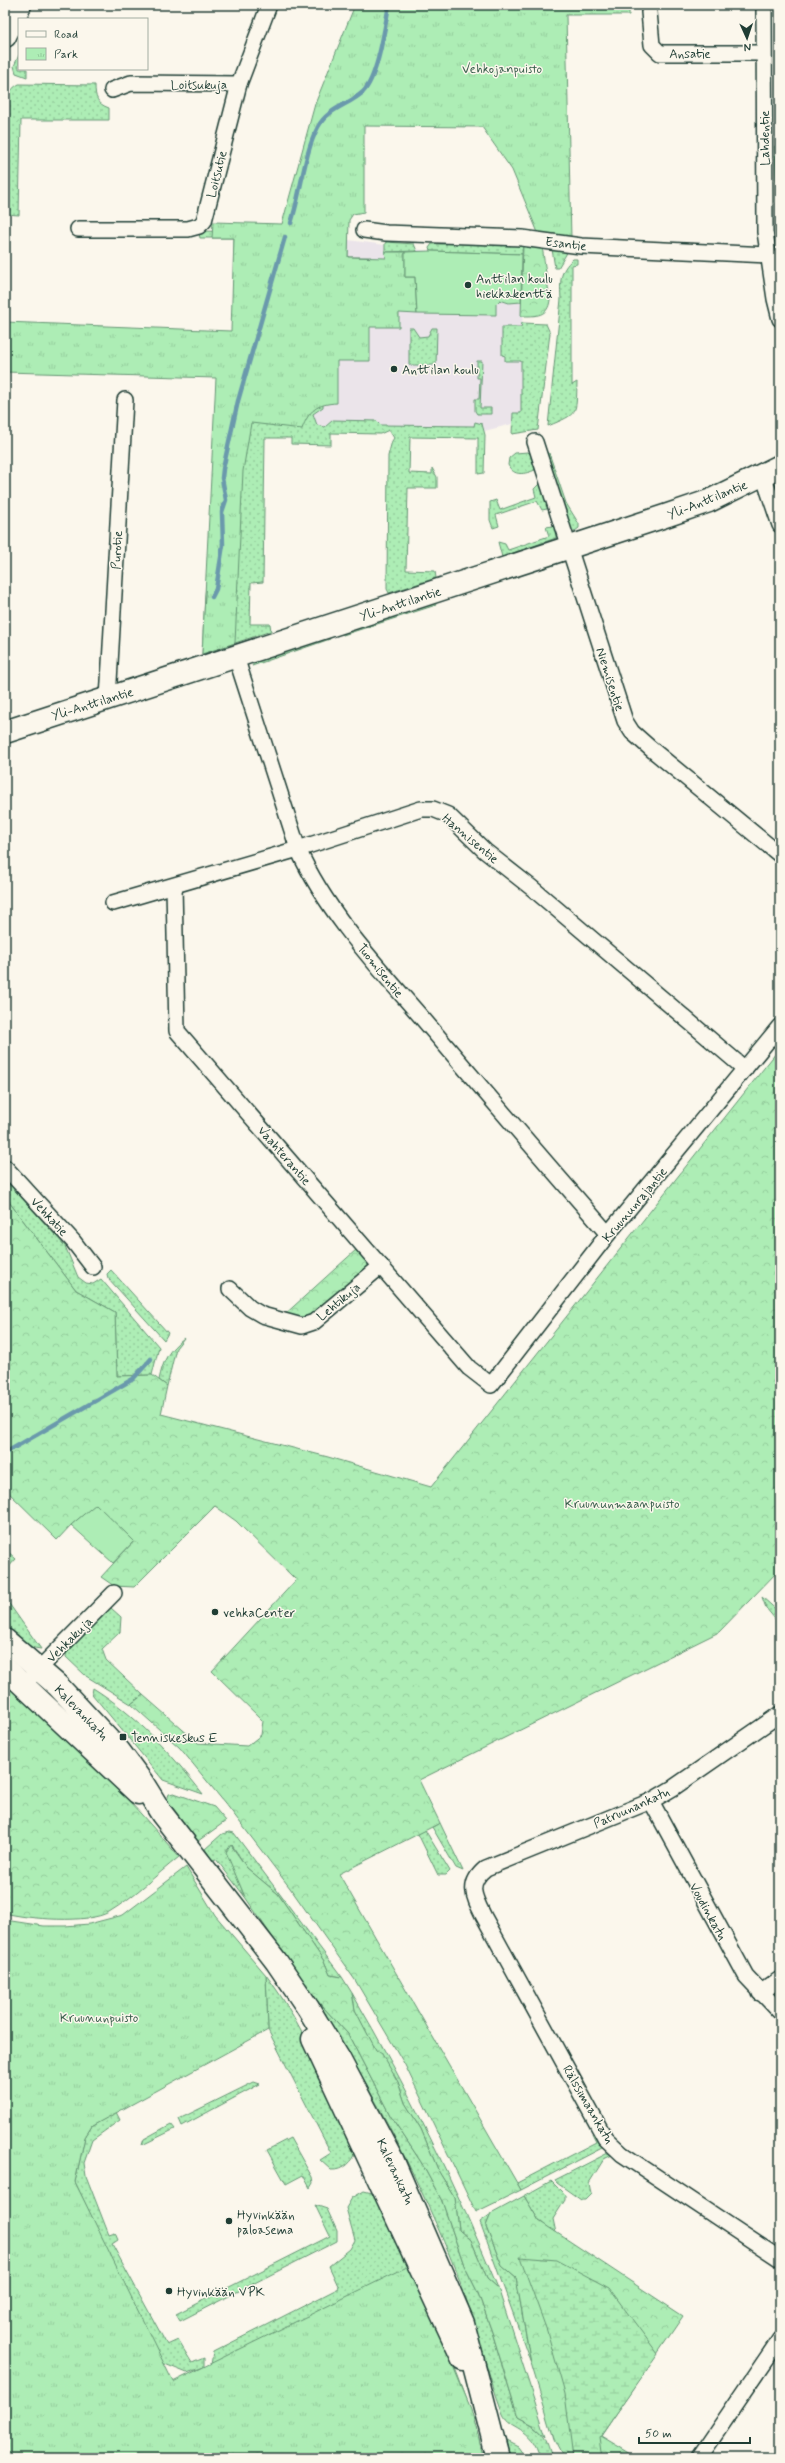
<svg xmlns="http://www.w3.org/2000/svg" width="785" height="2463" viewBox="0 0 785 2463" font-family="Mynerve,sans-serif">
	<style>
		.built { fill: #ebe4ea }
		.grass { fill: url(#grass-dots); stroke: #669574 }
		.forest { fill: url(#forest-crowns); stroke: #669574 }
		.wetland { fill: url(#wetland-marsh); stroke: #669574 }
		.park { fill: url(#park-tufts); stroke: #669574 }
		.garden { fill: #adedb5; stroke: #669574 }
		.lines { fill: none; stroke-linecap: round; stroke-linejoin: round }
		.stream { stroke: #6a99ac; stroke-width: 4.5 }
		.street-casing { stroke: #1f3d34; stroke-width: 18 }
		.secondary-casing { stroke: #1f3d34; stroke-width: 25 }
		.street { stroke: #fbf7ec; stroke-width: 15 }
		.secondary { stroke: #fbf7ec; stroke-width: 22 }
		.poi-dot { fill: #1f3d34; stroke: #fbf7ec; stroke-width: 1.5 }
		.labels { text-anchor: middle; stroke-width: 3; stroke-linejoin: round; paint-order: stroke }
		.street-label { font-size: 13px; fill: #1f3d34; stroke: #fbf7ec }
		.park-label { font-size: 13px; fill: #3b604e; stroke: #fbf7ec }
		.poi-label { font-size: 13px; fill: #1f3d34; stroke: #fbf7ec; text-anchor: start }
	</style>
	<defs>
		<pattern id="grass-dots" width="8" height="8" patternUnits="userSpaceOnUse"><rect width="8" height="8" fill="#adedb5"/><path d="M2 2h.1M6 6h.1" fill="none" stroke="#94cc9c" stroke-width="1.8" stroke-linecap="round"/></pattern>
		<pattern id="forest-crowns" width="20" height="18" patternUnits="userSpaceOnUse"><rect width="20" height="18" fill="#adedb5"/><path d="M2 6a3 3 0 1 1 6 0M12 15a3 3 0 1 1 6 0" fill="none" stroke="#94cc9c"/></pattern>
		<pattern id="wetland-marsh" width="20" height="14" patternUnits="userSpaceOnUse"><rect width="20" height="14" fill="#adedb5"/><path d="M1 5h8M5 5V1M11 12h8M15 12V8" fill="none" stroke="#94cc9c"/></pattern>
		<pattern id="park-tufts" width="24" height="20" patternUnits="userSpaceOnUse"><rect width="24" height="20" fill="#adedb5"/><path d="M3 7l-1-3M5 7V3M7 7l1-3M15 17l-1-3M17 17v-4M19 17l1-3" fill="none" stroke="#94cc9c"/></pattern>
	</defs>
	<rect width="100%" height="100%" fill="#fbf7ec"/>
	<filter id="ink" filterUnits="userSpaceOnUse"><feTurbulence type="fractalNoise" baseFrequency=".025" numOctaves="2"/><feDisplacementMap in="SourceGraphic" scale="8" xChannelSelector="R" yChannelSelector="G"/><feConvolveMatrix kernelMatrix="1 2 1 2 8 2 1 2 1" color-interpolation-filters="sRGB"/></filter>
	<g filter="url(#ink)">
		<polygon class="built" points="303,238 348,240 430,251 522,254 523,424 512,424 484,431 302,429"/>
		<g class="grass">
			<polygon points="19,55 19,69 27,69 27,77 16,73 14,66"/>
			<path d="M19,84L95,85C95,97 97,104 109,108V120H21L19,215L5,214V110C7,98 8,90 19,84Z"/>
			<polygon points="205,231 348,236 348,257 371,257 308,415 313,409 323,404 323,407 313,414 317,425 325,427 333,420 377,421 381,425 474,426 475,422 482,424 485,435 484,473 478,474 478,438 410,437 409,473 432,474 432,468 437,477 437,488 408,488 406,570 435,571 436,578 389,593 387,589 388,456 392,441 394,438 389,430 380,434 331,433 331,445 291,444 291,438 265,438 263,582 251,583 250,624 270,624 271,631 202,654 205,595 211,544 231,414 234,238 200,238 199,233"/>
			<polygon points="448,239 523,244 522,254 430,251 429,248 432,244 447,244"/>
			<polygon points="387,242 414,244 417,251 385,252 385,243"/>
			<polygon points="552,249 568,251 558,268 555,268"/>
			<path d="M573,259H577V264L572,265V385L577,382C576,415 579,413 548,426L561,299C560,283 559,271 573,259Z"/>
			<polygon points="522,323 546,324 550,333 538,430 512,434 513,413 521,413 521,361 505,361 505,356 502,355 502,327 521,327"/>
			<polygon points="409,328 413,328 419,337 428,336 432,328 437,328 436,365 409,365"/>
			<polygon points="477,361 482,361 480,408 491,408 491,414 477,414 475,411 475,399 479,399 480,378 477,378"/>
			<path d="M528,452L532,456L535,470C525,474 514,477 508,465L509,458L515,453Z"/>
			<polygon points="546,452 549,453 566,503 579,524 579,528 575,531 571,530"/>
			<polygon points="539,484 541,486 548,505 547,509 542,510 537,501 496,515 499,526 493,528 490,520 490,502 496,500 500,510 536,497 534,489"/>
			<polygon points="553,526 556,530 556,538 502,557 498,542 505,544 508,550 549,536 546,527"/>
			<polygon points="434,601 436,605 343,635 341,632"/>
			<polygon points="329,635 330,639 252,666 256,660"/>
			<polygon points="5,1179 65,1246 78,1277 86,1283 93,1284 101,1279 159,1347 152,1375 117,1376 115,1312 76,1290 9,1202 5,1202"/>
			<polygon points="111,1270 168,1333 164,1340 108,1278 107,1274"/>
			<path d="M184,1338L176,1348L167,1386L159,1380C163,1361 168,1350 184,1338Z"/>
			<polygon points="762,1597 780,1613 780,1625 766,1608"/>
			<path d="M5,1598L41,1649C26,1648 17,1639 5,1629Z"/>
			<polygon points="106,1608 111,1608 121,1617 120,1632 102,1649 106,1660 143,1695 131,1704 86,1676 66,1657 67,1649"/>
			<path d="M93,1688C136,1715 171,1753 203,1794L163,1780L92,1694Z"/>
			<polygon points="440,1823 463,1871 456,1868 432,1827"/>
			<polygon points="425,1830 450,1871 446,1875 438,1875 418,1834"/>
			<polygon points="230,1832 234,1833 342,1977 330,1975 324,1961 278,1894 247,1868 232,1845 239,1882 245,1897 216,1859 212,1860 205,1849 222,1834"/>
			<path d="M266,1975C306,2028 330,2090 356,2151C352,2161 343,2171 331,2170L320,2160L331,2153L268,2030Z"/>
			<path d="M352,1993C408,2088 456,2186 498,2288L487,2278L471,2240L459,2229L455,2198L439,2172L421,2129L405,2103L398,2082L376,2051L355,2010Z"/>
			<path d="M312,1995L348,2034L390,2115L421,2162L442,2201L464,2265L478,2293L492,2332L518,2417C542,2430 545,2431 552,2458H541C533,2425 510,2430 503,2414C486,2370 476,2323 459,2279C420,2179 370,2085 312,1995Z"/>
			<polygon points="254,2082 260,2084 182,2126 179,2119"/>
			<polygon points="116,2112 120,2120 92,2140 84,2163 86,2176 109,2235 115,2233 118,2240 112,2244 167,2345 178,2340 192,2363 204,2358 204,2367 187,2373 160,2362 75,2182 85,2137 92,2126"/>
			<polygon points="171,2124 175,2129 142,2145 144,2139"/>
			<polygon points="592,2134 596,2135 603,2145 602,2148 521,2190 517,2183 596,2142"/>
			<polygon points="290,2138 312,2177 313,2183 310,2188 303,2175 286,2184 267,2150"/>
			<polygon points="608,2153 612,2155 604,2159 589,2183 591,2194 585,2200 581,2200 557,2183 555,2180"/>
			<polygon points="551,2181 565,2195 565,2200 553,2219 556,2233 539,2221 524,2196"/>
			<path d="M364,2191L376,2194C415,2280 462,2366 484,2458L211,2365L213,2352L339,2288L329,2266L350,2249L355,2240L346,2208L352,2198Z"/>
			<polygon points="315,2205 327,2209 337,2231 337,2241 180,2321 176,2314 330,2236"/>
			<polygon points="491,2214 486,2226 502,2266 516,2278 531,2363 480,2222"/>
			<polygon points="506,2441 518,2447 526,2458 510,2458"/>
		</g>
		<g class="forest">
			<path d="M523,244L542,246L550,300C548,317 536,316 521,316Z"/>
			<polygon points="780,1048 780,1569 719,1632 419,1780 440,1823 339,1874 521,2190 476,2212 405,2065 355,1980 290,1888 229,1808 180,1748 131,1704 143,1695 198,1743 247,1746 261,1735 263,1721 212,1671 296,1580 236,1521 215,1506 134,1587 114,1586 101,1577 134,1541 96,1505 71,1525 57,1540 5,1489 5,1202 9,1202 76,1290 115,1312 117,1376 152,1375 167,1386 161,1414 328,1457 431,1487"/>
			<polygon points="357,1249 371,1264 310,1315 302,1318 283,1316"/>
			<polygon points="5,1549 16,1559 5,1571"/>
			<path d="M5,1684C69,1736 125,1794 179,1857C156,1875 134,1897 109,1912C89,1924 27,1919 5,1913Z"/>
			<polygon points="174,1793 214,1807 226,1821 198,1841 167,1800 169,1794"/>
			<polygon points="231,1845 247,1868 278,1894 324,1961 330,1975 342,1977 352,1993 355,2010 376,2050 382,2054 398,2082 405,2103 421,2129 439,2172 455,2198 459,2229 471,2240 487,2278 498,2288 546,2436 535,2426 518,2417 492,2332 478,2293 464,2265 442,2201 421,2162 390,2115 348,2034 312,1995 245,1897 226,1852"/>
			<polygon points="524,2196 539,2221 683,2316 601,2436 638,2458 564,2458 554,2439 531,2363 516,2278 502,2266 486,2226 491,2214"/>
		</g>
		<polygon class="wetland" points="520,2257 557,2260 609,2288 658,2354 600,2437 603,2458 573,2458 565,2394 547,2331"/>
		<g class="park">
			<path d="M355,5H629V15H566L571,239L539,235L512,170L482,127L364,126V212L353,214L349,220L348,257L386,258L385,252H405V277H415L417,314L399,313V327H370V361H337V403C317,404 309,410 302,429L251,423L243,471L235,643L202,654L216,378L5,372V322L231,331L234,238H212L213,222L282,224L315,104Z"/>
			<polygon points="775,146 780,146 780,244 779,244"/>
			<polygon points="186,1867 215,1915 266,1975 268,2030 92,2126 85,2137 75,2182 173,2382 411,2265 471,2409 484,2458 5,2458 5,1920 44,1926 65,1926 89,1924 123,1915"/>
		</g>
		<g class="garden">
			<polygon points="430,251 522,254 521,302 509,303 500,300 496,304 496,315 417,314 415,277 405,277 405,252"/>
			<polygon points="96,1504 134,1541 113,1563 71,1525"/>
		</g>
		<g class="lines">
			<g class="stream">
				<path d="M291,223C301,193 304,153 318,127C328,108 349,105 363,92C378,77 385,26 389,5"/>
				<polyline points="212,597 216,589 223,545 222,512 226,500 222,478 223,469 238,401 285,237"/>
				<polyline points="5,1453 133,1379 151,1359"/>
			</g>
			<defs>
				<g id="street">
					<polyline points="764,5 765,232 775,299 780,319"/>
					<polyline points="649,12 652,45 660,53 763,53"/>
					<polyline points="112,90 131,83 239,84"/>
					<polyline points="78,229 188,229 199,226 204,221 239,84 269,5"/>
					<polyline points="364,230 386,233 522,238 581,246 768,255"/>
					<polyline points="535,442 625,721 632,732 650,748 780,855"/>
					<polyline points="763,475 780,525"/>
					<path d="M236,657L298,849C327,913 377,966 423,1019C484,1091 546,1163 608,1234"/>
					<polyline points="108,699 125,400"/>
					<polyline points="174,886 177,1031 469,1368 491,1385 608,1234 780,1026"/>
					<polyline points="113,903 298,849 421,809 433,809 448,815 485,851 532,888 745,1069"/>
					<polyline points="5,1167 73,1241 93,1267"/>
					<polyline points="230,1289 250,1308 262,1315 302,1326 314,1322 381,1266"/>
					<polyline points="32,1676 114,1593"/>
					<path d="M780,1714L673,1788L651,1801L486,1868C466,1884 474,1897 484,1917L605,2138L622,2154L780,2259"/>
					<polyline points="651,1801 746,1976 780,2012"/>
					<polyline points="760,1993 780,1979"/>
					<polyline points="699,2458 780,2339"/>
				</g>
				<g id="secondary">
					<polyline points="5,36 20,5"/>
					<polyline points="5,732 668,515 709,501 780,466"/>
					<polyline points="5,1640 58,1686 119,1751 142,1782 162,1814 276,1961 308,2008 339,2059 393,2161 463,2323 498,2458"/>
					<polyline points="5,1668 138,1793"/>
					<polyline points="313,2039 463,2359"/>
				</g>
			</defs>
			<use href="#street" class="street-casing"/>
			<use href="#secondary" class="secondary-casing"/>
			<use href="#street" class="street"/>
			<use href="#secondary" class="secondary"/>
		</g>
	</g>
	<g class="poi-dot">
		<circle cx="468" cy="285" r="4"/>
		<circle cx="394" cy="369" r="4"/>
		<circle cx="215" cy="1612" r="4"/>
		<rect x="119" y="1733" width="8" height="8" rx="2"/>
		<circle cx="229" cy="2221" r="4"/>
		<circle cx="169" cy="2291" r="4"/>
	</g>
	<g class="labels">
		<g class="street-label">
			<text x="690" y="58">Ansatie</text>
			<text x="199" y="89">Loitsukuja</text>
			<text transform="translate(764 138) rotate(-90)" y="5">Lahdentie</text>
			<text transform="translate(216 174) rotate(-76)" y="5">Loitsutie</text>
			<text transform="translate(566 243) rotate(7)" y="5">Esantie</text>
			<text transform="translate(707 499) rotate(-22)" y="5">Yli-Anttilantie</text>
			<text transform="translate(116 550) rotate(-87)" y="5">Purotie</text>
			<text transform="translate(400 603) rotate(-18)" y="5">Yli-Anttilantie</text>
			<text transform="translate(611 679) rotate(72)" y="5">Niemisentie</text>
			<text transform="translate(92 703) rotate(-17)" y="5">Yli-Anttilantie</text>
			<text transform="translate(471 838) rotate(40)" y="5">Hannisentie</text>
			<text transform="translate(381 970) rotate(51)" y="5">Tuomisentie</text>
			<text transform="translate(285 1155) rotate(49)" y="5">Vaahterantie</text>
			<text transform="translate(634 1204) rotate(-50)" y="5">Kruununrajantie</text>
			<text transform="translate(50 1216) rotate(47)" y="5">Vehkatie</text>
			<text transform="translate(338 1301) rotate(-40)" y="5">Lehtikuja</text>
			<text transform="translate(69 1639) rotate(-45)" y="5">Vehkakuja</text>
			<text transform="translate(82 1712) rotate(46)" y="5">Kalevankatu</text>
			<text transform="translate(631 1807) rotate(-24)" y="5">Patruunankatu</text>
			<text transform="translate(709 1911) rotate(61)" y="5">Voudinkatu</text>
			<text transform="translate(589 2104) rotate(60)" y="5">Rälssimaankatu</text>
			<text transform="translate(396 2171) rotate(65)" y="5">Kalevankatu</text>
		</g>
		<g class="park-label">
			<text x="502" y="73">Vehkojanpuisto</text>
			<text x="622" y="1508">Kruununmaanpuisto</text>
			<text x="99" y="2022">Kruununpuisto</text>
		</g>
		<g class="poi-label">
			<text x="476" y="283">Anttilan koulu<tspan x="476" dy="15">hiekkakenttä</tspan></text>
			<text x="402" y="374">Anttilan koulu</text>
			<text x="223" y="1617">vehkaCenter</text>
			<text x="131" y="1742">Tenniskeskus E</text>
			<text x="237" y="2219">Hyvinkään<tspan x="237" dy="15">paloasema</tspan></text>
			<text x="177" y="2296">Hyvinkään VPK</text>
		</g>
	</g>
	<rect width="785" height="2463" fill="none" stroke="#fbf7ec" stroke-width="20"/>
	<rect x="10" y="10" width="765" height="2443" fill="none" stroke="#1f3d34" stroke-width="1.5" filter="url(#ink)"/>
	<rect x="18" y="18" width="130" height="52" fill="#fbf7ec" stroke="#a3ada2"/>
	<rect x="26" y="31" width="20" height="6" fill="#fbf7ec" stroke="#a3ada2"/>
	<text x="54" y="38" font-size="12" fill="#1f3d34">Road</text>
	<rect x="26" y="48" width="20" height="12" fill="url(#park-tufts)" stroke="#a3ada2"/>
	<text x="54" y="58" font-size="12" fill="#1f3d34">Park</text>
	<g transform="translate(747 38) rotate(177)" stroke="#fbf7ec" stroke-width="3" paint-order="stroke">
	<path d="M0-3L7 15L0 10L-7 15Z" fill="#1f3d34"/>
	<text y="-6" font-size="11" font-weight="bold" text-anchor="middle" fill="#1f3d34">N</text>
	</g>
	<path d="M639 2437v6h111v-6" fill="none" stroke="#1f3d34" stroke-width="2"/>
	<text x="645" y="2437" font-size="12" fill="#1f3d34" stroke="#fbf7ec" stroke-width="3" paint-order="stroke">50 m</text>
</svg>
